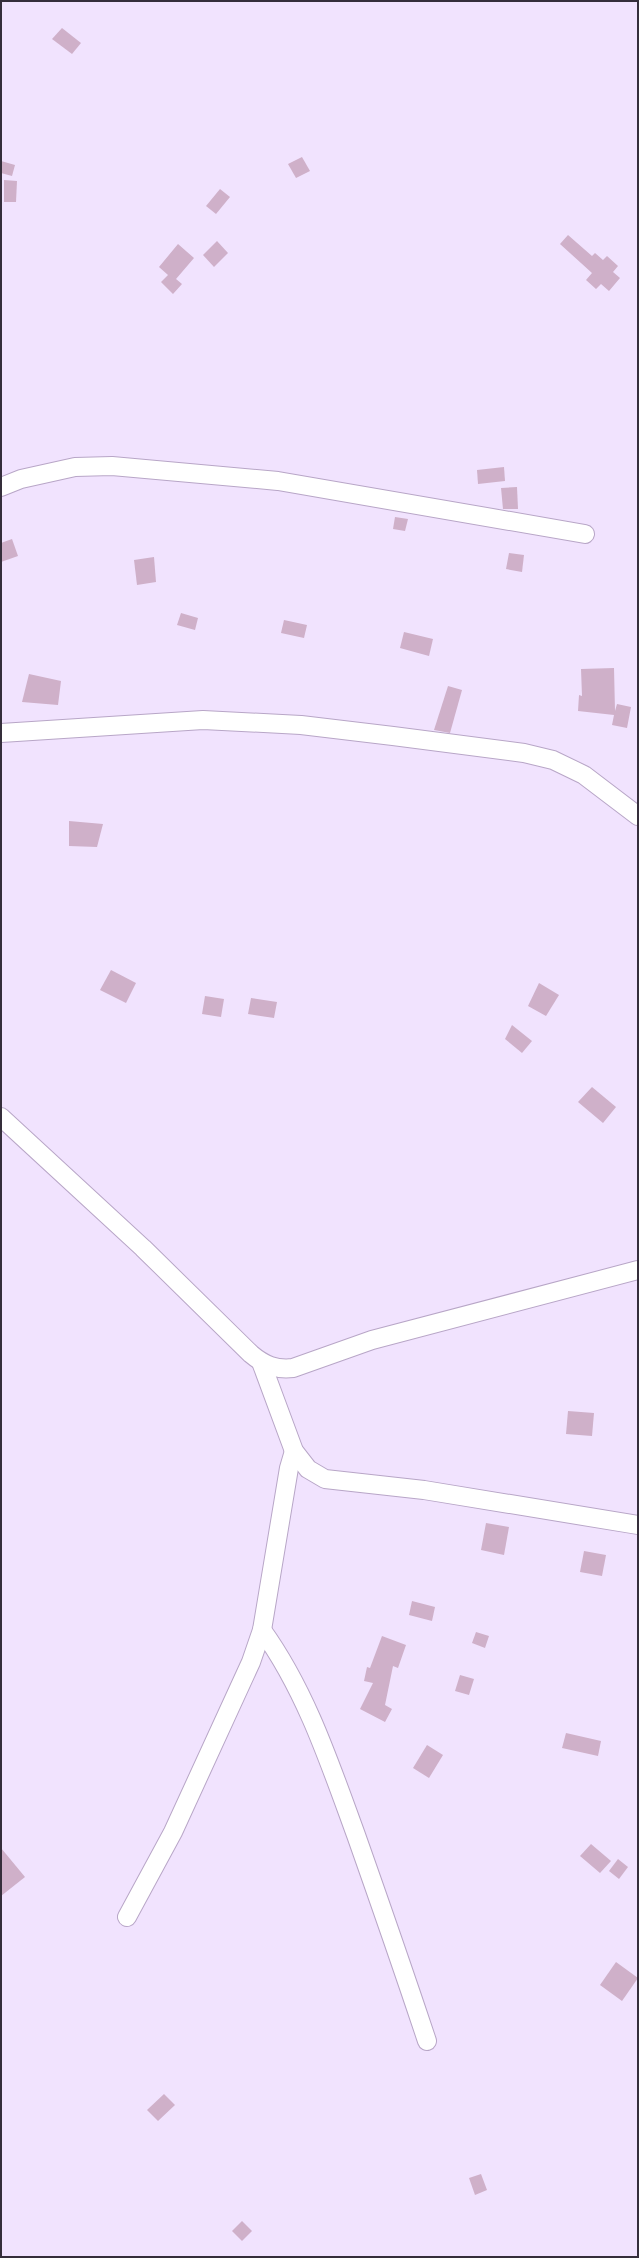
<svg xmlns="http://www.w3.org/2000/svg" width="639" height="2258" viewBox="0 0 639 2258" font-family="Commissioner,sans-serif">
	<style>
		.building { fill: #cfb0c9 }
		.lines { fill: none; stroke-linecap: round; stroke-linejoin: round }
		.minor-casing { stroke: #b8a6c7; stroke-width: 20 }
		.minor { stroke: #fff; stroke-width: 18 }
	</style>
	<rect width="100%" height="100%" fill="#f1e3fe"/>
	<g class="building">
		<polygon points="62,28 81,43 72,54 52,39"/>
		<polygon points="302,157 310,171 296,178 288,164"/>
		<polygon points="1,161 15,165 12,176 1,173"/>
		<polygon points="4,180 17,181 16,202 4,202"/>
		<polygon points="220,189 230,197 216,214 206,206"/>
		<polygon points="568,235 592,256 595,253 603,260 607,256 618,266 613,272 620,278 609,291 601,284 596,289 586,280 592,273 560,244"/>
		<polygon points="217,241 228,253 214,267 203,255"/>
		<polygon points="178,244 194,258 176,279 182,284 173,294 161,282 168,275 159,267"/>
		<polygon points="504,467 505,481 478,484 477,470"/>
		<polygon points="517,487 518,509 503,509 501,488"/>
		<polygon points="395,517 408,519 405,531 393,529"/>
		<polygon points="12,539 18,556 1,562 1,543"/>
		<polygon points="509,553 524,555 522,572 506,569"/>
		<polygon points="154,557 156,582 137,585 134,560"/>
		<polygon points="181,613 198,618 195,630 177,625"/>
		<polygon points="284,620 307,625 304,638 281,633"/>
		<polygon points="404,632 433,639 429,656 400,648"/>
		<polygon points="614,668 615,711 617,704 631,707 627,728 612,725 614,715 578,711 579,695 582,696 581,669"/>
		<polygon points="29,674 61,681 58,705 22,702"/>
		<polygon points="448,686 462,690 450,733 434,730"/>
		<polygon points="69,821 103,824 97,847 69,846"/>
		<polygon points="111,970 136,983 126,1003 100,990"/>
		<polygon points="539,983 559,995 546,1016 528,1006"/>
		<polygon points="205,996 224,999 221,1017 202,1014"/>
		<polygon points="251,998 277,1002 274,1018 248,1014"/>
		<polygon points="512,1025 532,1041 522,1053 505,1039"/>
		<polygon points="592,1087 616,1107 603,1123 578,1102"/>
		<polygon points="568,1411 594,1413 592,1436 566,1434"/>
		<polygon points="486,1523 509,1527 504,1555 481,1550"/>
		<polygon points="584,1551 606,1555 602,1576 580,1572"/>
		<polygon points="412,1601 435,1607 432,1621 409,1615"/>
		<polygon points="476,1632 489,1636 485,1648 472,1643"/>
		<polygon points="382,1636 406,1645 398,1668 393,1666 385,1705 392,1709 385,1722 360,1709 373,1683 364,1681 367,1667 370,1668"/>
		<polygon points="460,1675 474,1679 469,1695 455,1691"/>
		<polygon points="566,1733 601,1741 598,1756 562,1748"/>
		<polygon points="427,1745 443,1755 429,1778 413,1768"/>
		<polygon points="591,1844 611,1861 600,1873 580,1856"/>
		<polygon points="1,1848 25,1877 1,1896"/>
		<polygon points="618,1859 628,1867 619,1879 609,1871"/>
		<polygon points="616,1962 638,1978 622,2001 600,1985"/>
		<polygon points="164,2094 175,2105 158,2121 147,2110"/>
		<polygon points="481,2174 487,2190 475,2195 469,2178"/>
		<polygon points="242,2221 252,2231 242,2241 232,2231"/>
	</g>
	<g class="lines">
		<defs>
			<g id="minor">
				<polyline points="1,487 21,479 75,467 112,466 278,481 585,534"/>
				<polyline points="1,733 203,720 301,725 393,736 524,753 553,760 584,775 638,816"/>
				<path d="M1,1117L143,1248L251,1354C264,1365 276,1370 293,1368L372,1340L638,1270"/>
				<polyline points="261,1362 294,1451 308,1469 325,1479 424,1490 638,1525"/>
				<path d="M262,1630C306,1691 330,1764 356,1835C380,1903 404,1972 427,2041"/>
				<polyline points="127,1917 173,1832 251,1662 262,1630 289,1468 294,1451"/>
			</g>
		</defs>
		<use href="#minor" class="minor-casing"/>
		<use href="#minor" class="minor"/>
	</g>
	<rect width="639" height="2258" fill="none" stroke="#352e3b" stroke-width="4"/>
</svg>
